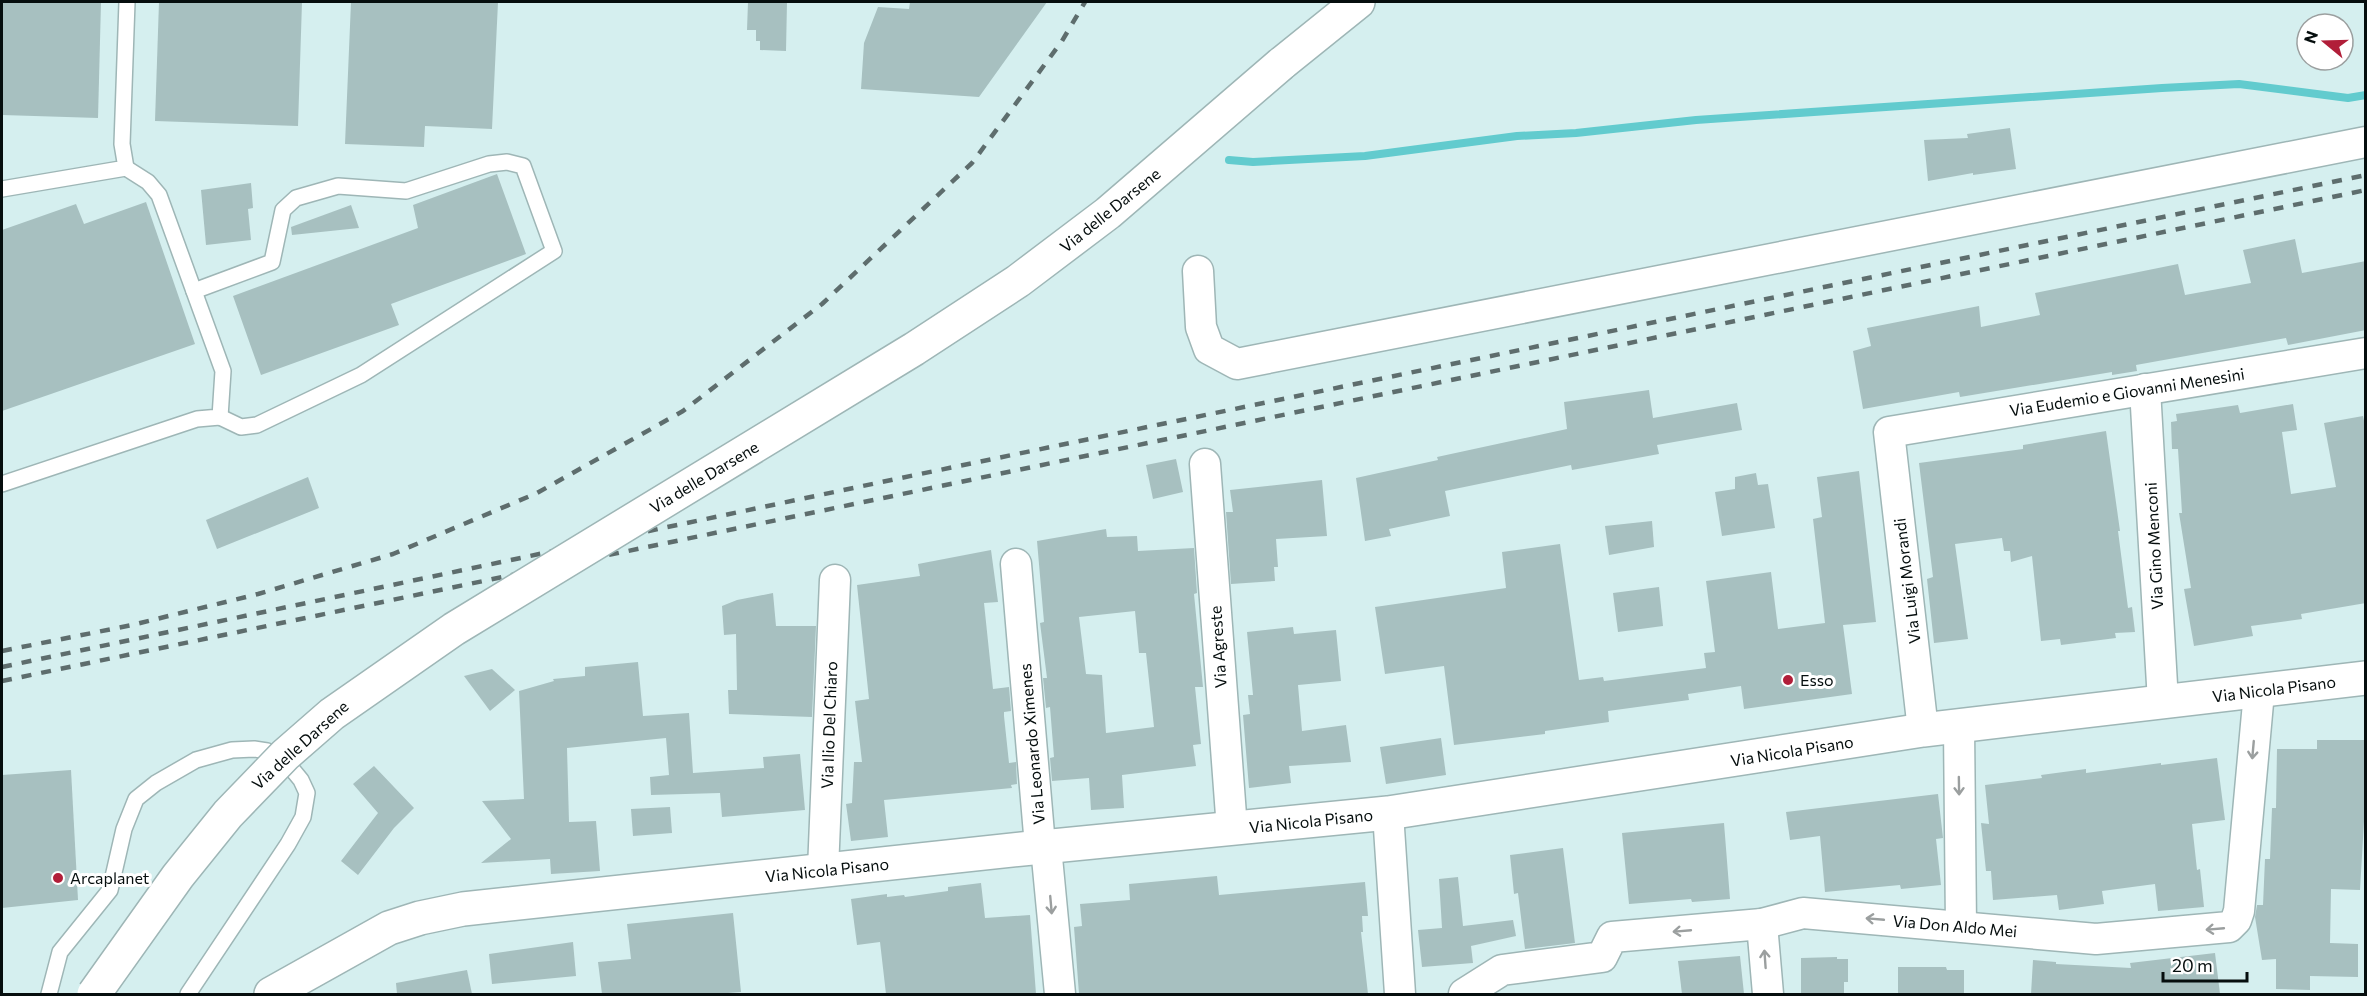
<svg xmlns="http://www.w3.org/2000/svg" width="2367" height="996" viewBox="0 0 2367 996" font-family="Commissioner,sans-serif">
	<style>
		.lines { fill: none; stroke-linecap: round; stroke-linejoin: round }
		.stream { stroke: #62cbce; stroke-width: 8 }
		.building { fill: #a7c0c0; fill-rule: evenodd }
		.lane-casing { stroke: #9eb6b6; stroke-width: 18 }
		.street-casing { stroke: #9eb6b6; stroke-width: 33 }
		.secondary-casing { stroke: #9eb6b6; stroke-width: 36 }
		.lane { stroke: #fff; stroke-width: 15 }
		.street { stroke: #fff; stroke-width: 30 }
		.secondary { stroke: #fff; stroke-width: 33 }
		.rail { stroke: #5e6d6d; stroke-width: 4.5; stroke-dasharray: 10 10; stroke-linecap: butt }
		.secondary-bridge-casing { stroke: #9eb6b6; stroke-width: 36; stroke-linecap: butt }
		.secondary-bridge { stroke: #fff; stroke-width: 33 }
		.oneway { stroke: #9b9f9f }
		.poi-dot { fill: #b11e39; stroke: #fff; stroke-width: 2 }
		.labels { text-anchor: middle; stroke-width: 6; stroke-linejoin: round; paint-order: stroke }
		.street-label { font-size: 16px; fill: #060e0e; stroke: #fff }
		.poi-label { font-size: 16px; fill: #060e0e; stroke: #fff; text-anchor: start }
	</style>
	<rect width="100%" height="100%" fill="#d5efef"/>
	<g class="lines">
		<polyline class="stream" points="1229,160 1253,162 1365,156 1517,136 1576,133 1696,120 2162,88 2239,84 2348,98 2366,95"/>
	</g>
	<g class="building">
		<polygon points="2,2 101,2 98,118 2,115"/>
		<polygon points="159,2 302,2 298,126 155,121"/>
		<polygon points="351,2 498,2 492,129 425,126 424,147 345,144"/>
		<polygon points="748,2 787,2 786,51 760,50 760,41 756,41 756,30 747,30"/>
		<polygon points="910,2 1047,2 979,97 861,89 864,43 878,7 909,9"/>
		<polygon points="2010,128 2016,169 1973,175 1973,173 1928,181 1924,140 1968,138 1967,134"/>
		<polygon points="497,174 526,254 391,304 399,325 261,375 233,296 418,228 413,205"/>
		<polygon points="251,183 253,208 248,209 251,240 206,245 201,190"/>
		<polygon points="146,202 195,344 2,411 2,230 76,204 84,224"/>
		<polygon points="351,205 359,228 292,235 291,227"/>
		<polygon points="2295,239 2302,273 2366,261 2366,330 2288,345 2286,338 2136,365 2137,371 2112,375 2112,372 1960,397 1959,392 1863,409 1853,351 1871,346 1867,328 1979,306 1981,327 2040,315 2035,293 2178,264 2185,295 2251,283 2243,250"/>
		<polygon points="1649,390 1653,418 1737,403 1742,430 1657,445 1659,454 1572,470 1571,465 1445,491 1450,516 1389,529 1391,536 1365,541 1356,478 1438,460 1437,457 1567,429 1564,402"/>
		<polygon points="2293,404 2297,430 2282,432 2291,494 2336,487 2324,423 2363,416 2366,430 2366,603 2301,614 2302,619 2251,626 2253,636 2194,646 2184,589 2191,588 2179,513 2182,513 2178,449 2172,449 2171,422 2177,421 2176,414 2238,405 2240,413"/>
		<polygon points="2106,431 2120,531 2118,531 2128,608 2132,607 2135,632 2115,633 2116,638 2061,645 2060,639 2041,641 2032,556 2011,562 2010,551 2004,551 2002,538 1955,544 1968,639 1934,643 1927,579 1933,577 1919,463 2023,449 2023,445"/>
		<polygon points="1176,459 1183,492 1153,499 1146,465"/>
		<polygon points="1859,471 1876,622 1843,625 1852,694 1744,709 1741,686 1688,694 1689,700 1608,711 1609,722 1545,731 1545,734 1454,745 1444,666 1385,674 1375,607 1506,588 1502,552 1560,544 1579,680 1603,677 1604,681 1706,668 1704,653 1715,652 1706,581 1771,572 1778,629 1825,623 1813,519 1822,517 1817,477"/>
		<polygon points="1756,473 1758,485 1768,484 1775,528 1722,536 1715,492 1735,489 1735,477"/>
		<polygon points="308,477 319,508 217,549 206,520"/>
		<polygon points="1322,480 1327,536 1276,539 1278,567 1274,567 1275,581 1231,584 1226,512 1233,512 1230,490"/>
		<polygon points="1652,521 1654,547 1609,555 1605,526"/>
		<path d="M1106,529L1107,537L1137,536L1138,551L1194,548L1197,593L1194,594L1203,687H1195L1201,744L1193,745L1196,766L1122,775L1124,808L1091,810L1089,778L1052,781L1050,758L1054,757L1050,707L1046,708L1043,678H1047L1040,623L1044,622L1037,541ZM1135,611L1139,653H1146L1154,727L1106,733L1102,675L1086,674L1079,617Z"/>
		<polygon points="991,550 998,602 984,603 993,689 1009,687 1011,711 1004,712 1004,716 1009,763 1016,762 1017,784 1011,785 1012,788 884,800 888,837 851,841 846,804 852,803 854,762 862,762 855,701 869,699 857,585 920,576 918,564"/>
		<polygon points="1659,587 1663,626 1618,632 1613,593"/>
		<polygon points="773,593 776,626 816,626 812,717 729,714 728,690 737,690 736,634 724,635 722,606 737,600"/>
		<polygon points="1293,627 1294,634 1336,630 1341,681 1298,685 1302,731 1346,725 1351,762 1289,766 1291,783 1249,788 1243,715 1250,714 1248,695 1253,695 1247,632"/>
		<polygon points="638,662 643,716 689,713 693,773 764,768 763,757 800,754 805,810 722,817 720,793 651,795 650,777 669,775 666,738 567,748 569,822 596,821 600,871 551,874 550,859 481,863 511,839 482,801 524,799 519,691 554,681 553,679 585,676 585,667"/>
		<polygon points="492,669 515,690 490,711 464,676"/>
		<polygon points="1441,738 1446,775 1386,784 1380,747"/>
		<polygon points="2317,740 2366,740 2366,787 2360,890 2331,889 2330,943 2358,944 2358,977 2310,976 2310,990 2276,989 2276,959 2262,960 2255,917 2257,905 2263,905 2265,859 2270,859 2272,808 2276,808 2277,749 2317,749"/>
		<polygon points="2217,758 2225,820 2192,824 2197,870 2200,869 2204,907 2158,911 2155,884 2102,891 2104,904 2059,910 2057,895 1993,900 1991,871 1986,871 1981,823 1989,824 1985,785 2042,778 2041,775 2086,769 2086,773 2161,763 2161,765"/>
		<polygon points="374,766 414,808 394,828 358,875 341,861 378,813 353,784"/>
		<polygon points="71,770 78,900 2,908 2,775"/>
		<polygon points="1938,794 1943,838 1936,839 1941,885 1901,889 1900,885 1825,892 1820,836 1790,840 1786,812"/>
		<polygon points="670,807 672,833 633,836 631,809"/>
		<polygon points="1724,823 1730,899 1692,902 1691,899 1629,904 1622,833"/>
		<polygon points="1563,848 1575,943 1525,949 1518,893 1514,894 1510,855"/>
		<polygon points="1217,876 1219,895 1365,882 1368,916 1362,916 1363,932 1361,932 1368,994 1079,994 1074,927 1082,926 1080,904 1130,900 1129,884"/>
		<polygon points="1458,877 1463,926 1513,920 1516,936 1471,946 1473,963 1422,967 1418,930 1442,928 1439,879"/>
		<polygon points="981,883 985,918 1030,915 1036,994 886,994 880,942 857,945 851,899 887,894 887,897 904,895 905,897 948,891 948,887"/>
		<polygon points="733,913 741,992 715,994 602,994 598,962 631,959 627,924"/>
		<polygon points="573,942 576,976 492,984 489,954"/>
		<polygon points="2215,953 2220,994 2031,994 2033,960 2056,962 2056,964 2131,968 2130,963"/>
		<polygon points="1740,956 1744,994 1682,994 1678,961"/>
		<polygon points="1837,957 1837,959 1848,959 1848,982 1844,982 1844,994 1801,994 1801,958"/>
		<polygon points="1898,967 1946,967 1947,970 1964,970 1964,994 1898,994"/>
		<polygon points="467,970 472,994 397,994 396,983"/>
	</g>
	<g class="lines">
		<defs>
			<g id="lane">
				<polyline points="2,189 126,168 122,144 127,2"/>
				<polyline points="194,291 272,262 283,210 296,198 338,186 406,191 489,164 507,162 523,166 554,251 361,375 257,425 241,427 220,417"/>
				<polyline points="2,484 197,419 220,417 223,371 159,195 148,182 126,168"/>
				<polyline points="49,994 60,952 110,890 124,829 136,799 156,783 196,760 232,750 254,749 267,751 287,763 301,780 307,793 303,817 288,844 188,994"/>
			</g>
			<g id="street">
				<polyline points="1198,271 1201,327 1209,349 1237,364 2366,142"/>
				<polyline points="2145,389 2163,702"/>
				<polyline points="1205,464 1232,829"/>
				<polyline points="1016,564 1039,834 1046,847 1060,994"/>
				<polyline points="1959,727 1961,926"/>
				<polyline points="1923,730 1889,432 2366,353"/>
				<polyline points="1388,813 1400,994"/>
				<polyline points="823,870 835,580"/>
				<polyline points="1762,924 1768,994"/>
				<polyline points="1464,994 1502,970 1602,957 1612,937 1762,924 1803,913 2096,939 2229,927 2236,920 2239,911 2259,692"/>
			</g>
			<g id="secondary">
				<polyline points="1281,64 1358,2"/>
				<polyline points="271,994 389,928 420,918 463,909 1022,849 1388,813 1923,730 2366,678"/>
			</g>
		</defs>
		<use href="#lane" class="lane-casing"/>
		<use href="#street" class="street-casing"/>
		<use href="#secondary" class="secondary-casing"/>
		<use href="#lane" class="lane"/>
		<use href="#street" class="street"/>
		<use href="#secondary" class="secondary"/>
		<g class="rail">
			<polyline points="2,651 132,625 258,594 393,554 537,493 683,411 822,304 972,163 1062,41 1085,2"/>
			<polyline points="2,667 896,479 2366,175"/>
			<polyline points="2,681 2366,190"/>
		</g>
		<defs>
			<polyline id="secondary-bridge" points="94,994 178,876 228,814 285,755 332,714 454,629 914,349 1018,281 1108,213 1281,64"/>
		</defs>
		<use href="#secondary-bridge" class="secondary-bridge-casing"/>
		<use href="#secondary-bridge" class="secondary-bridge"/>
	</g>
	<defs><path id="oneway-shaft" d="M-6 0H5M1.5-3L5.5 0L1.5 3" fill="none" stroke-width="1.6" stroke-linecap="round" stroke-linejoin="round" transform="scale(1.5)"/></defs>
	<g class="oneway">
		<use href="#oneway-shaft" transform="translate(2253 750) rotate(95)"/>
		<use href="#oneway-shaft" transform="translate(1959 786) rotate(89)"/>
		<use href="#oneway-shaft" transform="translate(1051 905) rotate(85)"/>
		<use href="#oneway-shaft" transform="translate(1875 919) rotate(-175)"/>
		<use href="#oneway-shaft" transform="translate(2215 929) rotate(175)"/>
		<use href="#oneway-shaft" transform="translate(1682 931) rotate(175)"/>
		<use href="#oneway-shaft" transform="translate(1765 959) rotate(-94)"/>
	</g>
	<g class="poi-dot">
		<circle cx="1788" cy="680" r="6"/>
		<circle cx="58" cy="878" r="6"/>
	</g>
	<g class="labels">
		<g class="street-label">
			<text transform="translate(1110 210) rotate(-39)" y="6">Via delle Darsene</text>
			<text transform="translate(2127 392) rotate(-9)" y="6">Via Eudemio e Giovanni Menesini</text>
			<text transform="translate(704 477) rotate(-31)" y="6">Via delle Darsene</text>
			<text transform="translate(2154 546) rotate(-93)" y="6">Via Gino Menconi</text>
			<text transform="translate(1907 581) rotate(-97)" y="6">Via Luigi Morandi</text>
			<text transform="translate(1218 647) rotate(-94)" y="6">Via Agreste</text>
			<text transform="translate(2274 689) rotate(-7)" y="6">Via Nicola Pisano</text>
			<text transform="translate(829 725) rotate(-88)" y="6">Via Ilio Del Chiaro</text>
			<text transform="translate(1032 744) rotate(-95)" y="6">Via Leonardo Ximenes</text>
			<text transform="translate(300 745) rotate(-42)" y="6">Via delle Darsene</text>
			<text transform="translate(1792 751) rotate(-9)" y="6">Via Nicola Pisano</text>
			<text transform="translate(1311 821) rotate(-6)" y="6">Via Nicola Pisano</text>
			<text transform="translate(827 870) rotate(-6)" y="6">Via Nicola Pisano</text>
			<text transform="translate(1955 926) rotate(5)" y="6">Via Don Aldo Mei</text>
		</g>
		<g class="poi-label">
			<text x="1800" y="686">Esso</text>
			<text x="70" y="884">Arcaplanet</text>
		</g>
	</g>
	<rect width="2367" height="996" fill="none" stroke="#060e0e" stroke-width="6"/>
	<g transform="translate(2325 42) rotate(289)"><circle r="28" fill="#ffffff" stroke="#9b9f9f" stroke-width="1.5"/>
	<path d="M0-4.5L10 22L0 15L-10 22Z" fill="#b11e39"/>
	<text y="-9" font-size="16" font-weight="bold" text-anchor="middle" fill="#060e0e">N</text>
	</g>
	<path d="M2163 972v9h84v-9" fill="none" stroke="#060e0e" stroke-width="3"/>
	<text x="2172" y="972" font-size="18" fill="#060e0e" stroke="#ffffff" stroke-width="4.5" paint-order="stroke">20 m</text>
</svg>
